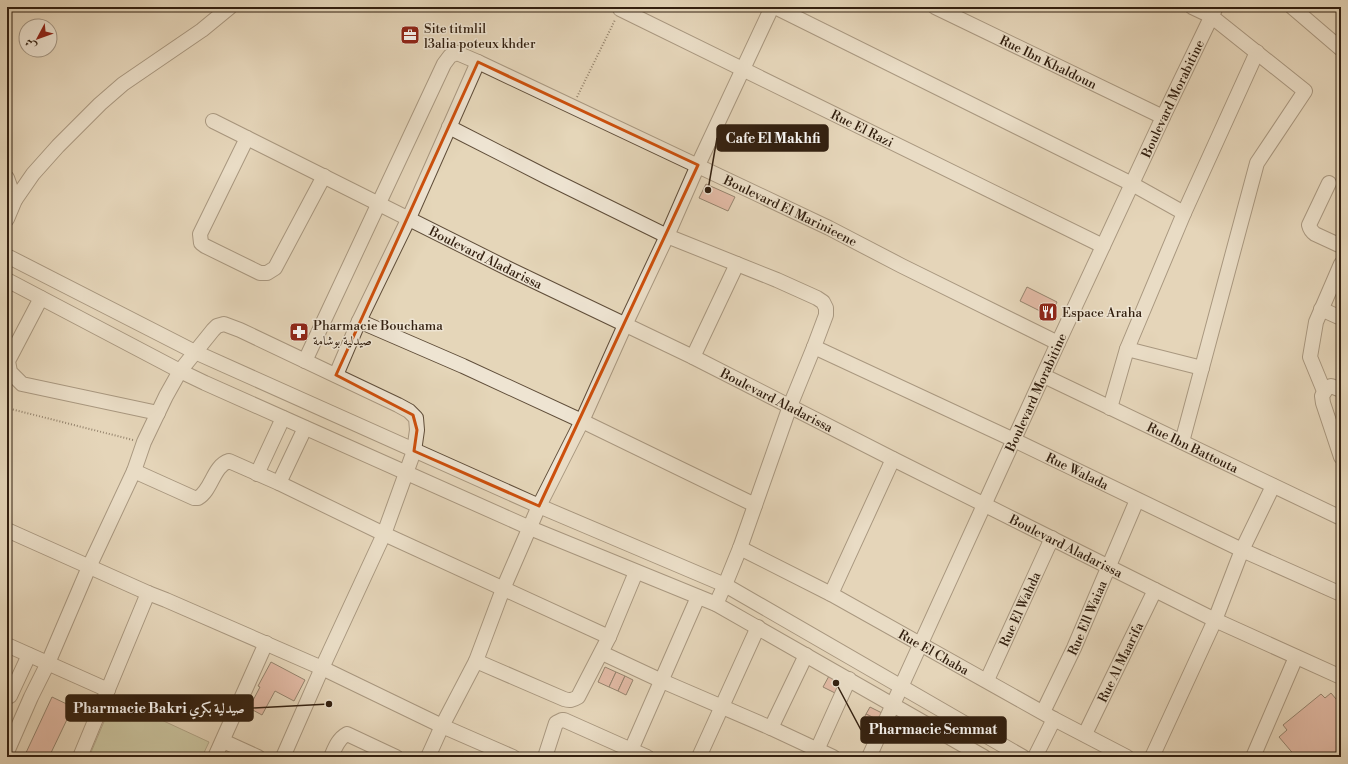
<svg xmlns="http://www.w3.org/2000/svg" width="1348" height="764" viewBox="0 0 1348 764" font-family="'Libre Bodoni',Amiri,serif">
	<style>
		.green { fill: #b4be90; stroke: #746f50 }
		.building { fill: #dd9a8c; stroke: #332010 }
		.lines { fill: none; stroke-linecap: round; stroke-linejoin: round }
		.minor-casing { stroke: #604e3a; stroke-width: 16 }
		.path { stroke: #332010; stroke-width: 2; stroke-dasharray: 1 2; stroke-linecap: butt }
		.minor { stroke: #eee4d2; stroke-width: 14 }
		.marked { fill: none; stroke: #cd500d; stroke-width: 3; stroke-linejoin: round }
		.labels { text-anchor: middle; stroke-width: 3; stroke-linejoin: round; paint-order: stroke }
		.poi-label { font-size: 13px; fill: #332010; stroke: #eee4d2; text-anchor: start }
		.street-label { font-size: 13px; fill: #332010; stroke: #eee4d2 }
		.leader { fill: none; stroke: #332010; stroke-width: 1.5 }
		.callout-dot { fill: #332010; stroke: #eee4d2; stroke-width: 1.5 }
		.callout { fill: #332010; stroke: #332010; stroke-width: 1.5 }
		.callout-label { font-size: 14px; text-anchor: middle; font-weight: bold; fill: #fff }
	</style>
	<rect width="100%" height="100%" fill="#e5d6b9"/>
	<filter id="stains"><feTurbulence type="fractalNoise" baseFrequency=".005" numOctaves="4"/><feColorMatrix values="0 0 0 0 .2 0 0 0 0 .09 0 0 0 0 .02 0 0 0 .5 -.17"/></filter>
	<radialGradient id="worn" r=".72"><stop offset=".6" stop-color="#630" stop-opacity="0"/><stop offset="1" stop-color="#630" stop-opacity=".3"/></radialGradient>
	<polygon class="green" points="114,698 209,742 202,757 89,757"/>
	<g class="building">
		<polygon points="706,184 735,197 728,211 699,198"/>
		<polygon points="1027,287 1057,302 1050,316 1020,301"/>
		<polygon points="271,662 305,680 294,701 275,691 262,715 249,708 260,687 258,686"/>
		<polygon points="605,667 616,672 609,687 598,682"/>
		<polygon points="616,672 625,676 618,691 609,687"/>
		<polygon points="625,676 633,680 626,695 618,691"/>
		<polygon points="829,676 841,682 835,693 823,687"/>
		<polygon points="1331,693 1341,705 1341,757 1296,757 1279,737 1287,730 1283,725 1321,694 1325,698"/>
		<polygon points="52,697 73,707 49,757 24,757"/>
		<polygon points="870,707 882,713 878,720 866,714"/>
		<polygon points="866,714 878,720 874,728 862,722"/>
	</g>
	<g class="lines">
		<defs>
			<g id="minor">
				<polyline points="775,7 1132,184 1184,213"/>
				<path id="s1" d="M935,7L1163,117"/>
				<polyline points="1292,7 1341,49"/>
				<path id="s2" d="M620,9L1103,246"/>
				<path id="s3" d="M478,62L829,228L902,266L1058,343"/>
				<path id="s4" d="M213,121L511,270L693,357L893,459L1215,620L1341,677"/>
				<polyline points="449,127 547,177 667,236 777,280 817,298 823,302 826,308 826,315 814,347 790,406 740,548 727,580 716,604"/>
				<polyline points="247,138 200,234 201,243 205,246 260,273 267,273 275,268 324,176"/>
				<polyline points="7,178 15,200"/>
				<path d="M1329,183L1309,225C1310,229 1311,231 1315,234L1341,246"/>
				<polyline points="7,219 15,200 33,174 58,146 100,104 123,84 202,30 230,7"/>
				<polyline points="7,256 195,352 539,506 725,585 1023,757"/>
				<polyline points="7,280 180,371 205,383 530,528 716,604 984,757"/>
				<polyline points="41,298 8,361 10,372 22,384 158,413"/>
				<polyline points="1321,309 1341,318"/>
				<polyline points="359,321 463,366 582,421 755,505"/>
				<path id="s5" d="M814,347L1014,440L1242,550L1341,594"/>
				<polyline points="1127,349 1202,368"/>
				<polyline points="693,357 737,264"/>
				<polyline points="305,361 444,64 450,56 457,53 478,62 409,218 359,321 336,375"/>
				<path id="s6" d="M1044,376L1341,518"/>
				<polyline points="1341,390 1331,386 1327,388 1322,396 1323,403 1341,457"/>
				<polyline points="1324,391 1310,357 1316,322 1341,264"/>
				<polyline points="1110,408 1127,349 1184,213 1257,52"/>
				<polyline points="1182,442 1257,163 1305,91 1211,16 1192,7"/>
				<path d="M134,471L194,498H198C212,490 213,466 229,461L279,483L384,534L609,637"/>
				<polyline points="257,474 283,418"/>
				<polyline points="279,483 305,428"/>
				<polyline points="7,530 148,593 166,600 322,668 442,726 513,757"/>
				<path id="s7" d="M740,548L831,594L1054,719L1127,757"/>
				<polyline points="831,594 893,459"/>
				<polyline points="7,645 108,690"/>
				<polyline points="602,653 662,681 771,728 833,757"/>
				<path d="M476,661L564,699C570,701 573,700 578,697L609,637L636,572"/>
				<path id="s8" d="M987,680L1052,538"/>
				<polyline points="10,696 29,655"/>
				<path id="s9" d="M1043,712L1074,648L1137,500"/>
				<polyline points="771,728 806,655"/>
				<path id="s10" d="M1085,734L1155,590"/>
				<polyline points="223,741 258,757"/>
				<polyline points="631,750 698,597"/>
				<polyline points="817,750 849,679"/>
				<polyline points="7,752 31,697 48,663 89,567 134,471 144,442 166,396 180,371 213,330 217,326 224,324 240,330 398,405 409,411 416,418 417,430 414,451 384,534 322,668 283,757"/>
				<polyline points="80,757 148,593"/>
				<polyline points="215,757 266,643"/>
				<path d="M331,757C335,748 338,739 347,734L396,757"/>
				<polyline points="428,757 442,726 476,661 503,589 539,506 582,421 625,325 667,236 698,165 772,7"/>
				<polyline points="545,757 556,723 562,720 564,720 647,757"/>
				<polyline points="699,757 758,627"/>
				<path id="s11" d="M869,757L1058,343L1163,117L1216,7"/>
				<polyline points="1035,757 1054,719"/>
				<polyline points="1152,757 1215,620 1242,550 1273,486"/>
				<polyline points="1253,757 1296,657"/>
			</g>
		</defs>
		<use href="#minor" class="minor-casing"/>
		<g class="path">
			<polyline points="577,97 615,20"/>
			<polyline points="7,408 133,440"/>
		</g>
		<use href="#minor" class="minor"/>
	</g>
	<path d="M0 0H1348V764H0ZM478,62L698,165L539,506L414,451L417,430L413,415L336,375Z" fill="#e5d6b9" fill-opacity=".55" fill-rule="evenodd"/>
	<path class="marked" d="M478,62L698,165L539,506L414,451L417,430L413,415L336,375Z"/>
	<defs>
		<symbol id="office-square" viewBox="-11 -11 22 22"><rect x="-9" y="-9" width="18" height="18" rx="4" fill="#8f2418" stroke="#eee4d2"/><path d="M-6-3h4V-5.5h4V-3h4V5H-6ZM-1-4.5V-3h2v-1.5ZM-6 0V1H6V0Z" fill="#fff"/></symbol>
		<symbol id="restaurant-square" viewBox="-11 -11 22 22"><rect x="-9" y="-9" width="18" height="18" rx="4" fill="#8f2418" stroke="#eee4d2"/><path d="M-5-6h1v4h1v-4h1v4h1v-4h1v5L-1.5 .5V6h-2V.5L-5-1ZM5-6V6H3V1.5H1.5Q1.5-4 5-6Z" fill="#fff"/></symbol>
		<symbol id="pharmacy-square" viewBox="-11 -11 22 22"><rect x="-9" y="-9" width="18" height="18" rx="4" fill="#8f2418" stroke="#eee4d2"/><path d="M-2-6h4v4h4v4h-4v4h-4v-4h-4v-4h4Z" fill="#fff"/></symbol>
	</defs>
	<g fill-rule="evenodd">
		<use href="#office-square" x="399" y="24" width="22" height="22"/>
		<use href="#restaurant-square" x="1037" y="301" width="22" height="22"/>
		<use href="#pharmacy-square" x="288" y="321" width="22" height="22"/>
	</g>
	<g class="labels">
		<g class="poi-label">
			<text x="424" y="33">Site titmlil<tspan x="424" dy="15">l3alia poteux khder</tspan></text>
			<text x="1062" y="317">Espace Araha</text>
			<text x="313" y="330">Pharmacie Bouchama<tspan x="313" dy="15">صيدلية بوشامة</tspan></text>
		</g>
		<g class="street-label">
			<text dy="5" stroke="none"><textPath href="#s1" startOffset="126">Rue Ibn Khaldoun</textPath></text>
			<text dy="5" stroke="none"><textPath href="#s11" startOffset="725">Boulevard Morabitine</textPath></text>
			<text dy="5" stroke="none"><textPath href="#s2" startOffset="270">Rue El Razi</textPath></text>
			<text dy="5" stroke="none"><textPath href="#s3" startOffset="346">Boulevard El Marinieene</textPath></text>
			<text dy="5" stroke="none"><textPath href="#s4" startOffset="305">Boulevard Aladarissa</textPath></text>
			<text dy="5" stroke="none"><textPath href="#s11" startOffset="401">Boulevard Morabitine</textPath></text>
			<text dy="5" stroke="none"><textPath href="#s4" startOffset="629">Boulevard Aladarissa</textPath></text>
			<text dy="5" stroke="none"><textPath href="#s6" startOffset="165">Rue Ibn Battouta</textPath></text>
			<text dy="5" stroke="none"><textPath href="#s5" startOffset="291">Rue Walada</textPath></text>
			<text dy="5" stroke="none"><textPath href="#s4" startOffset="953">Boulevard Aladarissa</textPath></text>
			<text dy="5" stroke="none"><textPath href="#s8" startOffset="78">Rue El Wahda</textPath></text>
			<text dy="5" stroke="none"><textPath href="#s9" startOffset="104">Rue Ell Waiaa</textPath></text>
			<text dy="5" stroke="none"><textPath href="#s7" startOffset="220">Rue El Chaba</textPath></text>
			<text dy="5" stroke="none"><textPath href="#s10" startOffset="80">Rue Al Maarifa</textPath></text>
		</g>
	</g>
	<path class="leader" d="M708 190L717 138M329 704L253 708M836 683L861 730"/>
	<g class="callout-dot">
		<circle cx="708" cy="190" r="4"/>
		<circle cx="329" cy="704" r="4"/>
		<circle cx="836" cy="683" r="4"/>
	</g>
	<g class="callout">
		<rect x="717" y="125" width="111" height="26" rx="4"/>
		<rect x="66" y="695" width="187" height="26" rx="4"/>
		<rect x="861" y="717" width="145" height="26" rx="4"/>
	</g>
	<g class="callout-label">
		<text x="773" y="143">Cafe El Makhfi</text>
		<text x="159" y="713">Pharmacie Bakri صيدلية بكري</text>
		<text x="933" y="734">Pharmacie Semmat</text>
	</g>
	<rect width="1348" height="764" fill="none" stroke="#e5d6b9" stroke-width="24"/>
	<rect x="8" y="8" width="1332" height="748" fill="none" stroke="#332010" stroke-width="2"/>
	<rect x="12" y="12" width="1324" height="740" fill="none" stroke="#332010"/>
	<g transform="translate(38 38) rotate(229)"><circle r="19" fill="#eee4d2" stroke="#a39684"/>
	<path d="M0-3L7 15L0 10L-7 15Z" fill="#8f2418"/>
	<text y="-6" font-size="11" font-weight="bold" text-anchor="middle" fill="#332010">ش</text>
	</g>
	<rect width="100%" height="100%" filter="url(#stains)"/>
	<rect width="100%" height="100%" fill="url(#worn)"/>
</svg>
